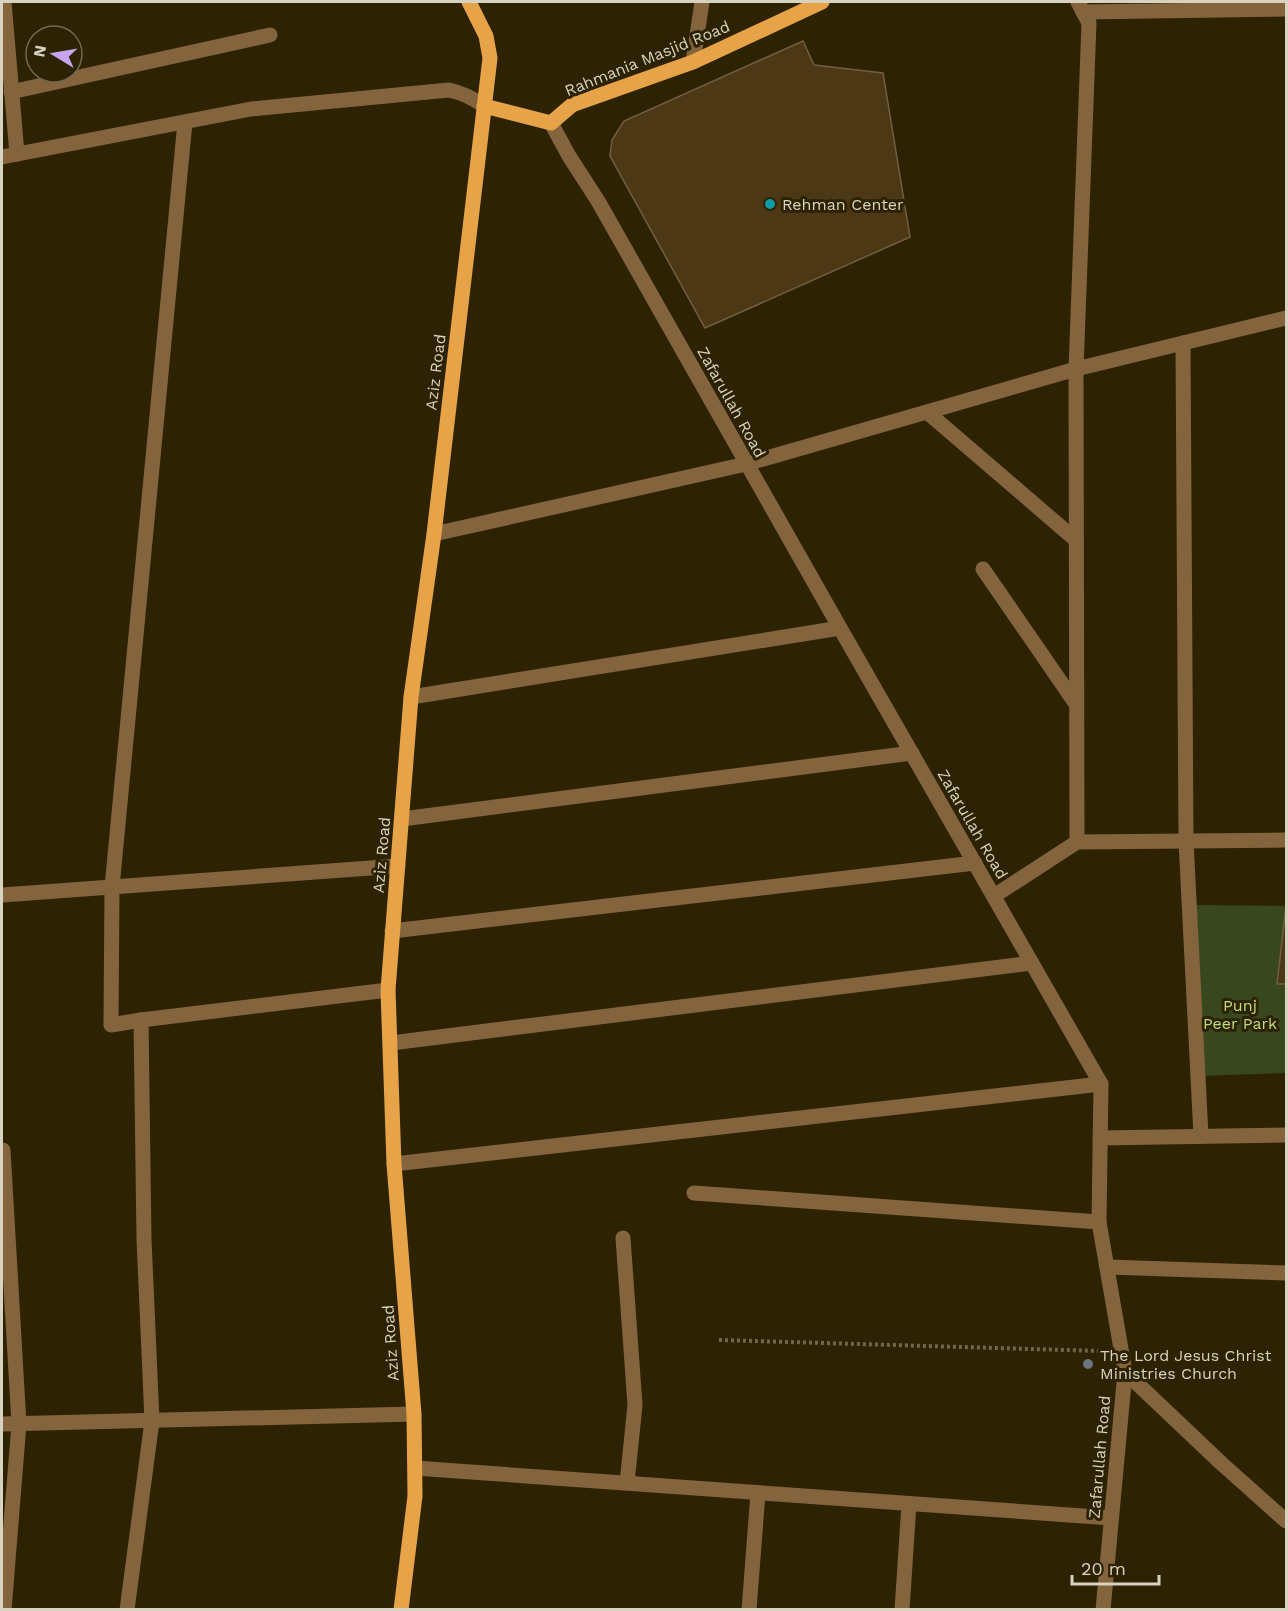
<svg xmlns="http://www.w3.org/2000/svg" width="1288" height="1611" viewBox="0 0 1288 1611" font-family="'Work Sans',sans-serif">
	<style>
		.green { fill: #39471e }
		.building { fill: #4d3815; stroke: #725f42; stroke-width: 1.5 }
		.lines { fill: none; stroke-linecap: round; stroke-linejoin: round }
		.path { stroke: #6f674c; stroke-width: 4; stroke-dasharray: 3 3; stroke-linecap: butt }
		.minor { stroke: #84643c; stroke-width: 15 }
		.major { stroke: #e7a348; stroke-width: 15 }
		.culture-dot { fill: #0f9aa8; stroke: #2d2303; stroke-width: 2 }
		.worship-dot { fill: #6b7280; stroke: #2d2303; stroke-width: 2 }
		.labels { text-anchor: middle; stroke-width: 6; stroke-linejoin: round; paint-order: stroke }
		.street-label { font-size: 16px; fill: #d8d2c0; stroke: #2d2303 }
		.poi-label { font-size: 16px; fill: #d8d2c0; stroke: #2d2303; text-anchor: start }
		.park-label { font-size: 16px; fill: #bddd7e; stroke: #2d2303 }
	</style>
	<rect width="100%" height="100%" fill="#2d2303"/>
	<polygon class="green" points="1189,905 1286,906 1277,983 1286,984 1286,1073 1198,1076"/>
	<g class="building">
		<polygon points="803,41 814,65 883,73 910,237 705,328 610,156 612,140 624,121"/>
		<polygon points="1286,906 1286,984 1277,984"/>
	</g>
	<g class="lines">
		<polyline class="path" points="719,1340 1100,1351"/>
		<g class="minor">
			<polyline points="4,2 17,154"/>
			<polyline points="1083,12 1286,9"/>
			<polyline points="693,62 702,2"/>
			<polyline points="11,92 270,35"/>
			<polyline points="551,123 569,156 598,201 840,628 1101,1084 1099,1222 1125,1372 1103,1610"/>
			<path d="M2,157L251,109L449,90C463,93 473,98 484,106"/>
			<polyline points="1183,343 1186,841 1201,1136"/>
			<polyline points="927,412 1076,540"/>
			<polyline points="434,534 746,464 1076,369 1286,318"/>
			<polyline points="983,569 1076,704"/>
			<polyline points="411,697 840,628"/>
			<polyline points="402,819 912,753"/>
			<polyline points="1077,842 1076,369 1089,23 1078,2"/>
			<polyline points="2,895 398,866"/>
			<polyline points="994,896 1077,842 1286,840"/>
			<polyline points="392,931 975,863"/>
			<polyline points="141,1020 388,990"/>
			<polyline points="391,1043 1032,963"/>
			<polyline points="1100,1138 1286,1135"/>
			<polyline points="3,1150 19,1424 4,1610"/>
			<polyline points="394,1164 1101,1084"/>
			<polyline points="694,1193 1099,1222"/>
			<polyline points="623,1238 635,1405 627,1483"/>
			<polyline points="1107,1267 1286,1273"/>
			<polyline points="1125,1372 1221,1463 1286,1521"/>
			<polyline points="2,1424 414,1414"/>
			<polyline points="415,1468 1111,1518"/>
			<polyline points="127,1610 152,1421 144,1239 141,1020 111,1025 112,887 185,122"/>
			<polyline points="749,1610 758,1493"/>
			<polyline points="902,1610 909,1504"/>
		</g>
		<g class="major">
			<polyline points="484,106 551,123 572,105 693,62 822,2"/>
			<polyline points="401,1610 415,1496 414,1414 394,1164 388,990 411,697 434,534 490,58 486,36 469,2"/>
		</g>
	</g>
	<circle class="culture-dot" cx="770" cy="204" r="6"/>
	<circle class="worship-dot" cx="1088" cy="1364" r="6"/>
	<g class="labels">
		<g class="street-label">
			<text transform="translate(647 58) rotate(-22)" y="6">Rahmania Masjid Road</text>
			<text transform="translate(435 372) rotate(-83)" y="6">Aziz Road</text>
			<text transform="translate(732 402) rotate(61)" y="6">Zafarullah Road</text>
			<text transform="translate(973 824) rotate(60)" y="6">Zafarullah Road</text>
			<text transform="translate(381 855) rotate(-85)" y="6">Aziz Road</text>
			<text transform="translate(390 1343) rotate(-94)" y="6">Aziz Road</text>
			<text transform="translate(1099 1457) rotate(-85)" y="6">Zafarullah Road</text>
		</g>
		<g class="poi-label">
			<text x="782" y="210">Rehman Center</text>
			<text x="1100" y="1361">The Lord Jesus Christ<tspan x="1100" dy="18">Ministries Church</tspan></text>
		</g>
		<g class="park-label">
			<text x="1240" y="1011">Punj<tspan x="1240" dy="18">Peer Park</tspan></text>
		</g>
	</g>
	<rect width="1288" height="1611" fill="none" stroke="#d8d2c0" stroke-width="6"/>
	<g transform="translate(54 54) rotate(281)"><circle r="28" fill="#2d2303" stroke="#71694f" stroke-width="1.5"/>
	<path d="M0-4.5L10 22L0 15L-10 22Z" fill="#c9a5ee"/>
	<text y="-9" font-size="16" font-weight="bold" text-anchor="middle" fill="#d8d2c0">N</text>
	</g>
	<path d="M1072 1575v9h87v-9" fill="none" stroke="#d8d2c0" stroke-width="3"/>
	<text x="1081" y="1575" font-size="18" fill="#d8d2c0" stroke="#2d2303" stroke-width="4.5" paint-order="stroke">20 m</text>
</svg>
